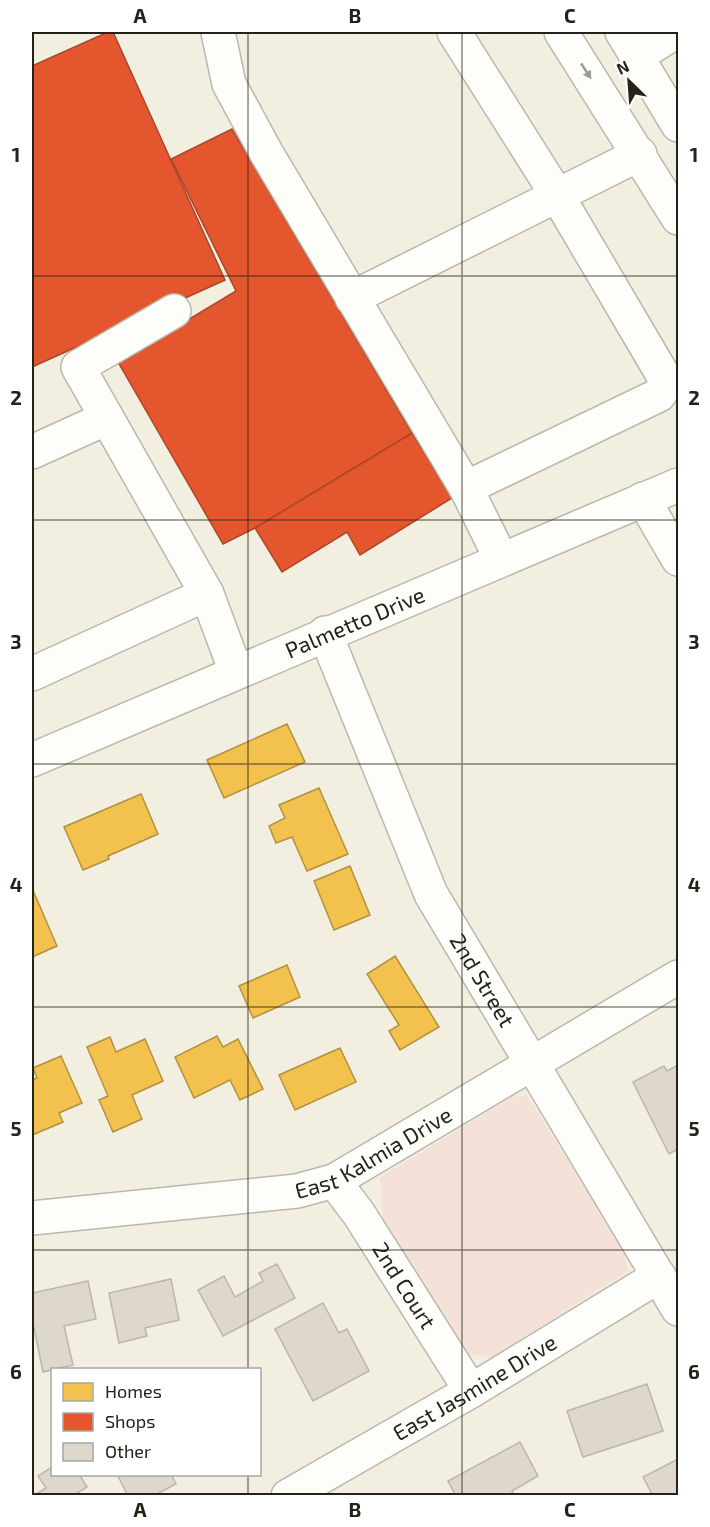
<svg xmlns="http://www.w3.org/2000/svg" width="710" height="1527" viewBox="0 0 710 1527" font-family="'Exo 2',sans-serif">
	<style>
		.green { fill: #f4e2d8 }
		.homes { fill: #f2c14e; stroke: #b4913e; stroke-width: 1.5 }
		.shops { fill: #e4572e; stroke: #aa4728; stroke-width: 1.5 }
		.building { fill: #ddd7cc; stroke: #bbb6ad; stroke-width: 1.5 }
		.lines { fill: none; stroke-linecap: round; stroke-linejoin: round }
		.minor-casing { stroke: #bab8ad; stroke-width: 36 }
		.major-casing { stroke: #bab8ad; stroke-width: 36 }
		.minor { stroke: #fdfdfa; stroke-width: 33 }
		.major { stroke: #fdfdfa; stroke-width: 33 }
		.oneway { fill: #9b9a95 }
		.grid { fill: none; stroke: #242219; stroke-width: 1.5; stroke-opacity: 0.55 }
		.labels { text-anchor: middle; stroke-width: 6; stroke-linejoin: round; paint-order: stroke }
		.street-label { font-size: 22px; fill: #242219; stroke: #fff }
		.neatline { fill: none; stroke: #242219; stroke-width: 2 }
		.grid-label { font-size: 20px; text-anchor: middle; font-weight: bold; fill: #242219 }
	</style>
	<rect width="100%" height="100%" fill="#f2efe1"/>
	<polygon class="green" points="527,1095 625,1252 628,1271 491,1358 464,1353 383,1218 380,1177 512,1097"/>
	<g class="homes">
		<polygon points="287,724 305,762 224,798 207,760"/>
		<polygon points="319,788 348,854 307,871 292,837 276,843 269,826 285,818 279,805"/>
		<polygon points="141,794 158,834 108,856 109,859 83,870 64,827"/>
		<polygon points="350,866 370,915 334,930 314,881"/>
		<polygon points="32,888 57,946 32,957"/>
		<polygon points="395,956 439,1027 400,1050 389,1031 399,1025 367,974"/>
		<polygon points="287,965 300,997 253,1018 239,986"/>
		<polygon points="217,1036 223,1047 238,1039 263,1089 240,1100 230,1080 194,1098 175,1057"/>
		<polygon points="110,1037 116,1052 145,1039 163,1081 132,1095 142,1119 113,1132 99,1100 108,1096 87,1047"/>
		<polygon points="340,1048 356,1082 295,1110 279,1075"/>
		<polygon points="61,1056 82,1103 59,1113 63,1122 32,1135 32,1080 37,1078 33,1068"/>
	</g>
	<g class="shops">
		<polygon points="108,32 113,32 225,280 32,367 32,66"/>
		<polygon points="232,129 412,433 255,528 223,544 118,362 236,291 171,159"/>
		<polygon points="412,433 452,498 360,555 347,532 282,572 255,528"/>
	</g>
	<g class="building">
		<polygon points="678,1065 678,1149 669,1154 633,1082 664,1066 667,1071"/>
		<polygon points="277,1264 295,1298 223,1336 198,1290 224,1276 235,1297 263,1281 259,1273"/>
		<polygon points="171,1279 179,1320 145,1328 147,1336 119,1343 109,1293"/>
		<polygon points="88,1281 96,1319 64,1326 73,1365 43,1372 32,1318 32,1293"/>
		<polygon points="323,1303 339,1333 347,1329 369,1371 313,1401 275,1329"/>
		<polygon points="647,1384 663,1431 583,1457 567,1411"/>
		<polygon points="520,1442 538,1476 512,1491 514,1496 456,1496 448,1481"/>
		<polygon points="678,1459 678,1496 653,1496 643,1477"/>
		<polygon points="52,1467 52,1474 79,1474 87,1487 77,1493 79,1496 33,1496 46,1488 38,1476"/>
		<polygon points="117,1474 171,1474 176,1484 153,1496 128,1496"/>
	</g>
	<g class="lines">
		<defs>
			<g id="minor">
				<polyline points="218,32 229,84 267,154 466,488 501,559"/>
				<polyline points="454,32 557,195 663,375 665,386 659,395 466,488"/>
				<polyline points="637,56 675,32"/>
				<polyline points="352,298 640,154"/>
				<polyline points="174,311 78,367 207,594 236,672"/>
				<polyline points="32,452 107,418"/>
				<polyline points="643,499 678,559"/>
				<path id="s1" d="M325,633L431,894L678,1309"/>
				<polyline points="32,674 207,594"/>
				<path id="s2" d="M32,760L678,485"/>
				<path id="s3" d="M334,1181L359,1214L471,1391"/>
				<path id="s4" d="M32,1218L297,1191L334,1181L678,977"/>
				<path id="s5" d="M288,1496L471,1391L659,1276"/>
			</g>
			<g id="major">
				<polyline points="561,32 678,218"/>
				<polyline points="622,32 678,125"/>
			</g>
		</defs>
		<use href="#minor" class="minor-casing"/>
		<use href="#major" class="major-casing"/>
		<use href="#minor" class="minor"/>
		<use href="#major" class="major"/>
	</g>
	<defs><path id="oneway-solid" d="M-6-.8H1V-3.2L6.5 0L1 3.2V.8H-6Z" transform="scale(1.5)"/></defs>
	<use class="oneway" href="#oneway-solid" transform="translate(586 71) rotate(57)"/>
	<path class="grid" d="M248,32V1370M462,32V1496M32,276H678M32,520H678M32,764H678M32,1007H678M32,1250H678M248,1474V1496"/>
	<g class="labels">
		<g class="street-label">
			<text dy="8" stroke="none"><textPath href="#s2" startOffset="351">Palmetto Drive</textPath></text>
			<text dy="8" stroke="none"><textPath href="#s1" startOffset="382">2nd Street</textPath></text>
			<text dy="8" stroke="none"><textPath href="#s4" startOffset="352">East Kalmia Drive</textPath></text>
			<text dy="8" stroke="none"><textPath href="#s3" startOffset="126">2nd Court</textPath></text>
			<text dy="8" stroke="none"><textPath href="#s5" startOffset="216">East Jasmine Drive</textPath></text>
		</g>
	</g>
	<rect width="710" height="1527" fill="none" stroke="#ffffff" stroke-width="66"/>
	<rect x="51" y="1368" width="210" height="108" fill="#ffffff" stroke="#a7a7a3" stroke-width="1.5"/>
	<rect x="63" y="1383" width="30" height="18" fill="#f2c14e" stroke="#a7a7a3" stroke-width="1.5"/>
	<text x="105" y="1398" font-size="18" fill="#242219">Homes</text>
	<rect x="63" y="1413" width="30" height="18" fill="#e4572e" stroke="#a7a7a3" stroke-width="1.5"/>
	<text x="105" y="1428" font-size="18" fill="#242219">Shops</text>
	<rect x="63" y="1443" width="30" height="18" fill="#ddd7cc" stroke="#a7a7a3" stroke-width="1.5"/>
	<text x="105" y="1458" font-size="18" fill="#242219">Other</text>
	<g transform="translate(629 81) rotate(335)" stroke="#ffffff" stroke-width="4.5" paint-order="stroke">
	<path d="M0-4.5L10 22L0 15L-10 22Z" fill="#242219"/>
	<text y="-9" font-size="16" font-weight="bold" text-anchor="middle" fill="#242219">N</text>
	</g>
	<rect x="33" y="33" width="644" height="1461" class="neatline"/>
	<g class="grid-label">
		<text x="140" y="23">A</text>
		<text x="355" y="23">B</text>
		<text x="570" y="23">C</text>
		<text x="16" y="162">1</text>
		<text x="694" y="162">1</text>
		<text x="16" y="405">2</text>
		<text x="694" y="405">2</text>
		<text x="16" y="649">3</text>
		<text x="694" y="649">3</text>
		<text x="16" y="892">4</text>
		<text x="694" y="892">4</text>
		<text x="16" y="1136">5</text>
		<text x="694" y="1136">5</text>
		<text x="16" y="1379">6</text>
		<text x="694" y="1379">6</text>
		<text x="140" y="1517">A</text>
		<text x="355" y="1517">B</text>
		<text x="570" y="1517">C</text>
	</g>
</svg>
